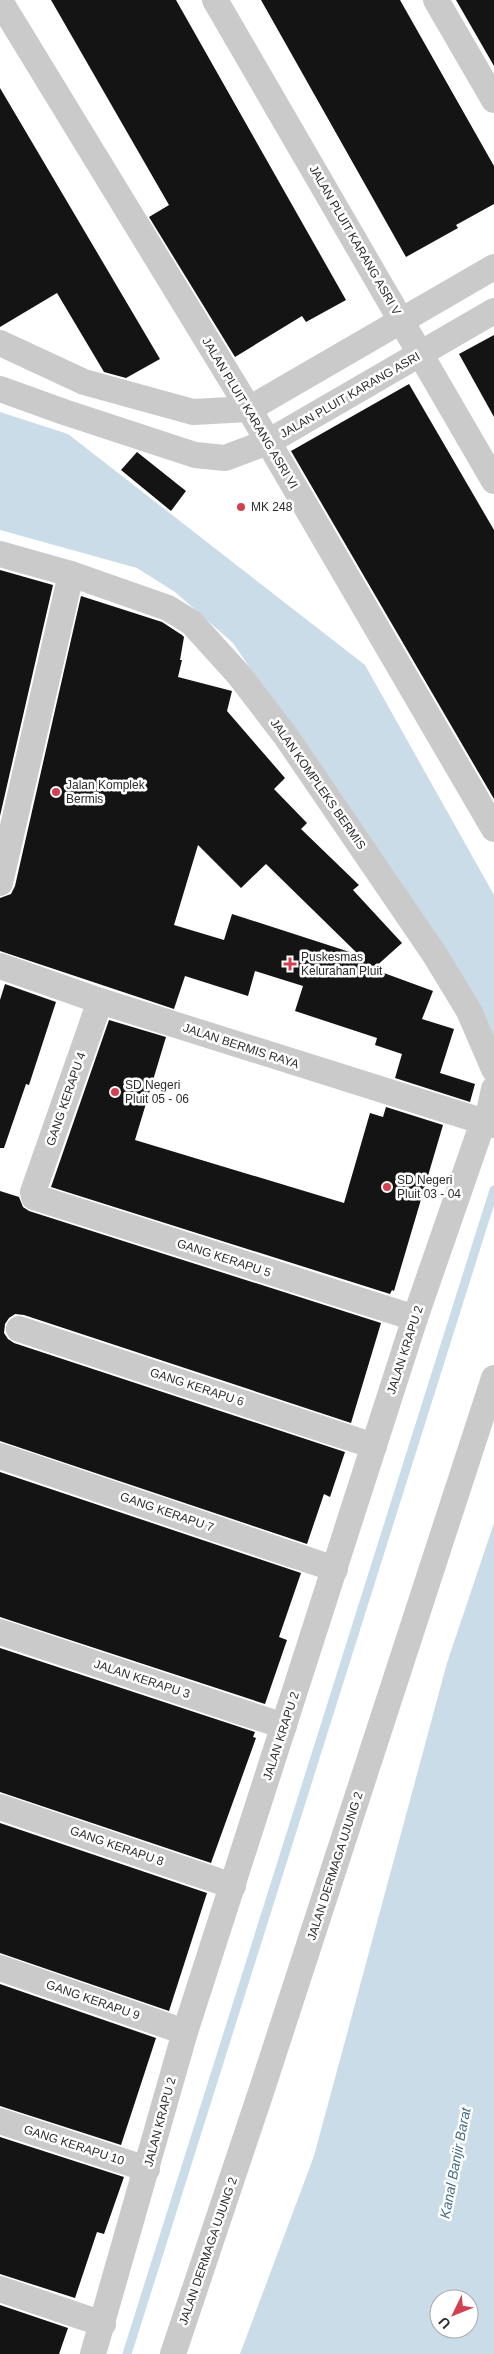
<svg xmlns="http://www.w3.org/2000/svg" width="494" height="2354" viewBox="0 0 494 2354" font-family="Helvetica,sans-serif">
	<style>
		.water { fill: #cadce7; fill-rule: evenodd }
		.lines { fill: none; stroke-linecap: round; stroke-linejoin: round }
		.stream { stroke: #cadce7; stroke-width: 9 }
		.building { fill: #141414; fill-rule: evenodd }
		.street { stroke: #cacaca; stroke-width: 26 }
		.poi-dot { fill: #d2414e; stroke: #fff; stroke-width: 2 }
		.labels { text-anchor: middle; stroke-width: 5; stroke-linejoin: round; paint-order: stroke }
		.street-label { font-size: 12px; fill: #2d2d2d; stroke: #fff }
		.poi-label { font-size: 12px; fill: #2d2d2d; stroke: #fff; text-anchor: start }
		.water-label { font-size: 14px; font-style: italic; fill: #446e86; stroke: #fff }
	</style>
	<rect width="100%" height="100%" fill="#fff"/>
	<g class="water">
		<polygon points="0,412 68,434 365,665 494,895 494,1062 343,805 233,643 175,592 137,568 0,530"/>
		<path d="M494,1523V2354H240L314,2156L447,1663ZM439,2299H469V2329H439Z"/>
	</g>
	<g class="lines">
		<polyline class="stream" points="127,2354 494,1190"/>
	</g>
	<g class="building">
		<polygon points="51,0 176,0 346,300 306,322 302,316 235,357 149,217 169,205"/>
		<polygon points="261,0 400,0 494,166 494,204 456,225 458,228 406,257"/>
		<polygon points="456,0 494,0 494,66"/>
		<polygon points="0,88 160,359 126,378 104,372 57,293 0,327"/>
		<polygon points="494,335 494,417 459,354"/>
		<polygon points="409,384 494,530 494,799 291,451"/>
		<polygon points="137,452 186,491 171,511 121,470"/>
		<polygon points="0,570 53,585 0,816"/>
		<path d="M81,596L162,622L182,635L184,637L180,660H182L178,677L232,691L227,711L285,778L274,789L307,823L301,829L359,885L353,890L402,943L373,969L433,991L422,1019L454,1029L440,1073L475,1084L470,1102L395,1078L402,1054L375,1045L377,1038L295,1011L303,986L255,971L248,996L185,976L174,1009L0,951V898L11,894L15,886ZM198,845L241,888L266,864L359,955L232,914L224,940L174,925Z"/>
		<polygon points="5,984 56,1002 29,1085 26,1084 4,1148 0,1148 0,1000"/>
		<polygon points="109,1020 166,1037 135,1140 344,1203 370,1113 383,1117 386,1107 443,1125 394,1291 392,1290 390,1294 51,1187"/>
		<polygon points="0,1191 19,1197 23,1207 29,1211 381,1323 351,1423 24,1315 15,1314 9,1318 5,1324 4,1333 8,1339 14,1343 345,1452 330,1497 324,1494 307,1544 0,1441"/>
		<polygon points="0,1472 301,1573 279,1637 287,1640 265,1704 0,1617"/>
		<polygon points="0,1648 255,1732 253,1737 256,1738 211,1863 0,1792"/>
		<polygon points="0,1823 207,1893 169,2011 0,1953"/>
		<polygon points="0,1984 156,2038 121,2145 0,2106"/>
		<polygon points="0,2137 124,2177 104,2234 97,2232 75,2298 0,2274"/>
		<polygon points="0,2305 68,2328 59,2354 0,2354"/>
	</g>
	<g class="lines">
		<g class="street">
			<polyline points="215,0 494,481"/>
			<polyline points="436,0 494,100"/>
			<polyline points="0,1 249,409 494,829"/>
			<polyline points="0,343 84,382 193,412 249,409 494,267"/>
			<polyline points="0,389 64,412 195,455 225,458 268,442 494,311"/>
			<polyline points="0,554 71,574 168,608 192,623 239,675 285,735 435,955 469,1011 494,1069"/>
			<polyline points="0,883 71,574"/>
			<polyline points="0,966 100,1001 494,1125"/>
			<polyline points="100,1001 33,1192 34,1197 415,1318"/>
			<polyline points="19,1329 374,1446"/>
			<polyline points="0,1456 335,1569"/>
			<polyline points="0,1632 284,1726"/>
			<polyline points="0,1807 233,1886"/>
			<polyline points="0,1968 185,2032"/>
			<polyline points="0,2121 147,2169"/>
			<polyline points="0,2289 103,2324"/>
			<polyline points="93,2354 185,2032 415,1318 483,1122 489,1112 494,1089"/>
			<polyline points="173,2354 261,2092 494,1378"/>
		</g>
	</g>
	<g class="poi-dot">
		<circle cx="241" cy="507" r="5"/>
		<circle cx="56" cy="792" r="5"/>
		<path d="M287.5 956.5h5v5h5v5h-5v5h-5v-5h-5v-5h5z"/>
		<circle cx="115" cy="1092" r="5"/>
		<circle cx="387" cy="1187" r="5"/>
	</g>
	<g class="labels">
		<g class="street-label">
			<text transform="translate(355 240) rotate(60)" y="4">JALAN PLUIT KARANG ASRI V</text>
			<text transform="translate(350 395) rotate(-30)" y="4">JALAN PLUIT KARANG ASRI</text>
			<text transform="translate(250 413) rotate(59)" y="4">JALAN PLUIT KARANG ASRI VI</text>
			<text transform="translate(318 784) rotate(55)" y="4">JALAN KOMPLEKS BERMIS</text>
			<text transform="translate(241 1046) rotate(18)" y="4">JALAN BERMIS RAYA</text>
			<text transform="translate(66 1099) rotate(-71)" y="4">GANG KERAPU 4</text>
			<text transform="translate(224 1258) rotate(18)" y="4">GANG KERAPU 5</text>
			<text transform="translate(405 1350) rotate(-72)" y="4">JALAN KRAPU 2</text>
			<text transform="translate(197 1387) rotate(18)" y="4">GANG KERAPU 6</text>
			<text transform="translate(167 1512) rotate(19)" y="4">GANG KERAPU 7</text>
			<text transform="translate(142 1679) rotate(18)" y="4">JALAN KERAPU 3</text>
			<text transform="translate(281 1736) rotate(-72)" y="4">JALAN KRAPU 2</text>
			<text transform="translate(117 1846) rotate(19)" y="4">GANG KERAPU 8</text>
			<text transform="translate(335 1866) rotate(-72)" y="4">JALAN DERMAGA UJUNG 2</text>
			<text transform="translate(93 2000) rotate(19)" y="4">GANG KERAPU 9</text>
			<text transform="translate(160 2122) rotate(-75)" y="4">JALAN KRAPU 2</text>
			<text transform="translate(74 2145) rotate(18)" y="4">GANG KERAPU 10</text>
			<text transform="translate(208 2251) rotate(-71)" y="4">JALAN DERMAGA UJUNG 2</text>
		</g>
		<g class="poi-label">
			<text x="251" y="511">MK 248</text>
			<text x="66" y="789">Jalan Komplek<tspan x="66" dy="14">Bermis</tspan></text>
			<text x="301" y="961">Puskesmas<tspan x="301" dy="14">Kelurahan Pluit</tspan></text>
			<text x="125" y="1089">SD Negeri<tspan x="125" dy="14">Pluit 05 - 06</tspan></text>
			<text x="397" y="1184">SD Negeri<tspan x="397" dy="14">Pluit 03 - 04</tspan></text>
		</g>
		<g class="water-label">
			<text transform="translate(455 2163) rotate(-79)" y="5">Kanal Banjir Barat</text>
		</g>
	</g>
	<g transform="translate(454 2314) rotate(227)"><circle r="24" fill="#ffffff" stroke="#ababab"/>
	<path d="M0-4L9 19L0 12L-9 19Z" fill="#d2414e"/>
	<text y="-8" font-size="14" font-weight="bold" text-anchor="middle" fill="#2d2d2d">U</text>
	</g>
</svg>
